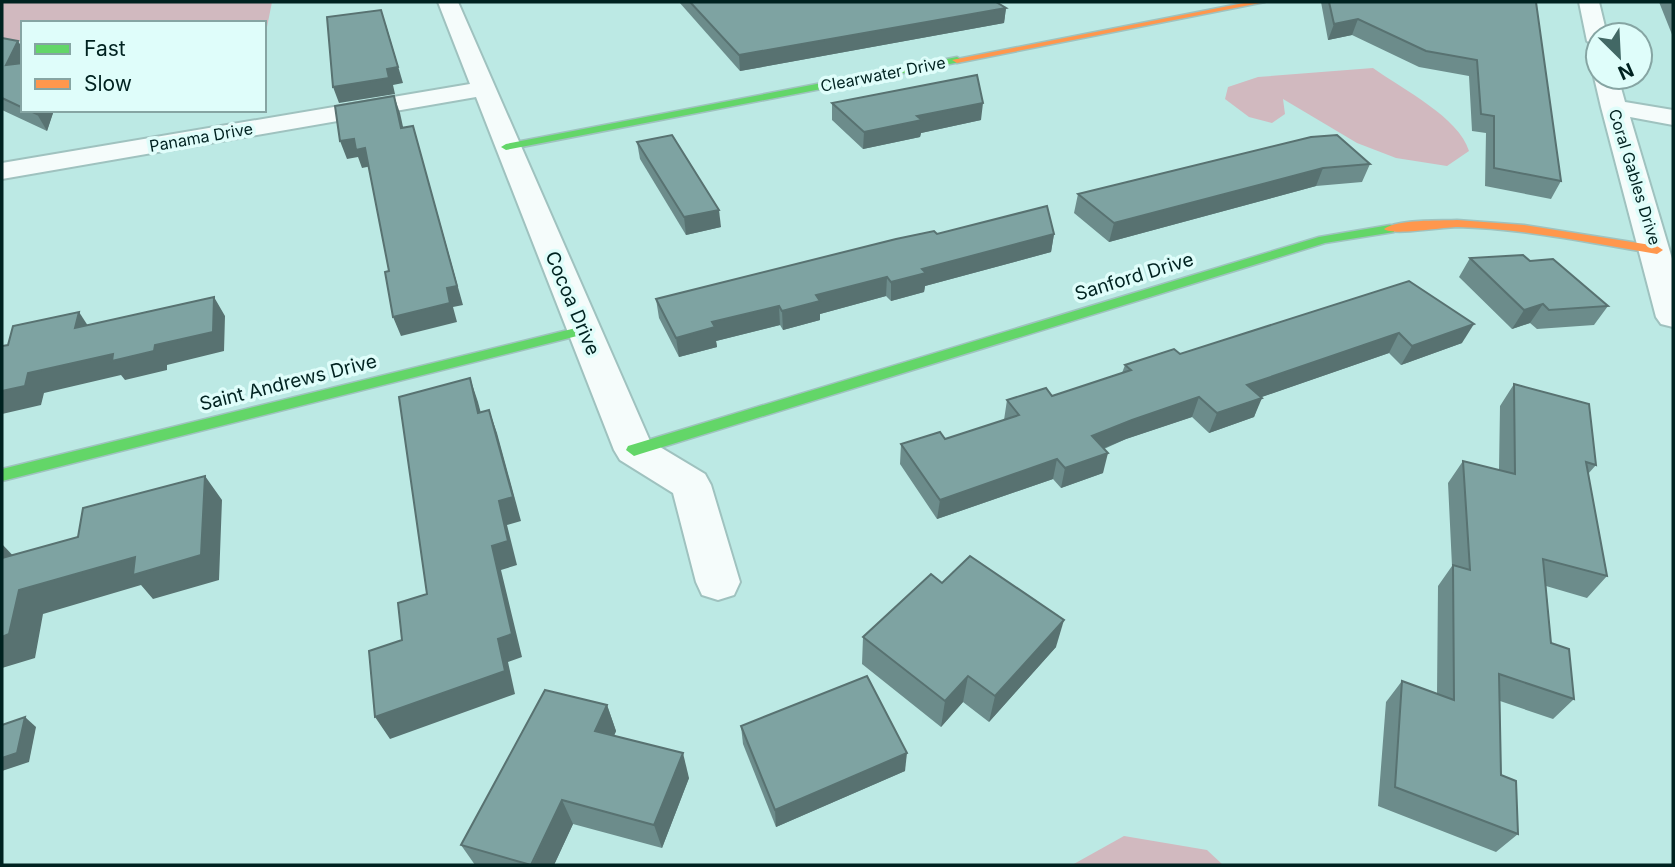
<svg xmlns="http://www.w3.org/2000/svg" width="1675" height="867" viewBox="0 0 1675 867" font-family="Inter,sans-serif">
	<style>
		.forest { fill: #d1b9bf }
		.lines { fill: none; stroke-linecap: round; stroke-linejoin: round }
		.street-casing { stroke: #9fc2bf; stroke-width: 4 }
		.fast-casing { stroke: #9fc2bf; stroke-width: 3 }
		.slow-casing { stroke: #9fc2bf; stroke-width: 3 }
		.street { fill: #f5fcfb; fill-rule: evenodd }
		.fast { fill: #63d668; fill-rule: evenodd }
		.slow { fill: #ff974d; fill-rule: evenodd }
		.wall { fill: #6c8c8b }
		.shaded-wall { fill: #587271 }
		.building { fill: #7ea3a2; stroke: #587271; stroke-width: 2 }
		.labels { text-anchor: middle; stroke-width: 7; stroke-linejoin: round; paint-order: stroke }
		.far-street-label { font-size: 16px; fill: #002220; stroke: #dffdfa }
		.street-label { font-size: 19px; fill: #002220; stroke: #dffdfa }
	</style>
	<rect width="100%" height="100%" fill="#bce9e4"/>
	<g class="forest">
		<polygon points="2,2 272,2 264,42 264,23 23,23 23,42 2,40"/>
		<path d="M1373,68C1402,89 1459,117 1469,151L1447,166L1396,158L1357,143L1283,99L1285,114L1272,123L1249,117L1225,99L1228,87L1258,77Z"/>
		<polygon points="1124,836 1207,850 1223,865 1072,865"/>
	</g>
	<g class="lines">
		<defs>
			<g id="street">
				<polygon points="438,2 458,2 650,441 705,474 711,485 740,582 734,595 718,600 702,595 696,582 673,493 620,460 614,450 476,97 2,179 2,163 470,84"/>
				<polygon points="1579,2 1599,2 1607,35 1598,35 1598,48 1587,41"/>
				<polygon points="1598,72 1598,77 1618,77 1625,102 1673,110 1673,125 1630,117 1673,262 1673,327 1661,324 1656,317 1601,107 1594,77"/>
			</g>
			<g id="fast">
				<polygon points="957,57 962,60 960,62 506,150 501,147 506,144"/>
				<polygon points="1390,225 1394,226 1394,232 1325,243 640,454 634,456 626,450 628,446 1319,237"/>
				<polygon points="584,326 589,327 591,330 589,333 2,481 2,469"/>
			</g>
			<g id="slow">
				<polygon points="1249,2 1265,2 957,63 952,60"/>
				<path d="M1457,220L1524,225L1657,246L1663,250L1657,254C1591,243 1525,229 1458,227C1443,227 1393,236 1384,229C1398,219 1438,221 1457,220Z"/>
			</g>
		</defs>
		<use href="#street" class="street-casing"/>
		<use href="#fast" class="fast-casing"/>
		<use href="#slow" class="slow-casing"/>
		<use href="#street" class="street"/>
		<use href="#fast" class="fast"/>
		<use href="#slow" class="slow"/>
	</g>
	<g class="wall">
		<polygon points="679,2 996,2 1006,8 1004,23 740,71"/>
		<polygon points="1321,2 1536,2 1561,181 1551,199 1485,186 1486,133 1472,131 1469,76 1419,67 1352,35 1328,40"/>
		<polygon points="1659,2 1673,2 1673,37"/>
		<polygon points="2,38 23,49 23,110 54,110 47,131 2,110"/>
		<polygon points="832,103 981,120 921,133 920,137 863,149 832,120"/>
		<polygon points="1311,137 1370,164 1362,182 1316,186 1109,242 1074,213 1078,194"/>
		<polygon points="637,142 721,227 686,235 640,159"/>
		<polygon points="937,234 1054,234 1051,252 925,286 924,292 891,301 886,296 820,314 820,320 783,330 780,325 716,341 717,347 679,357 659,318 656,299"/>
		<polygon points="1470,258 1530,261 1608,306 1594,325 1537,329 1530,323 1512,329 1459,277"/>
		<polygon points="1409,281 1462,343 1401,365 1389,353 1261,397 1254,417 1209,433 1192,417 1126,439 1104,449 1103,473 1061,488 1053,479 937,519 900,464 901,444 945,439 1004,420 1007,400 1052,396 1122,373 1125,365 1180,354"/>
		<polygon points="1514,384 1596,465 1588,474 1607,576 1587,598 1546,586 1551,643 1574,699 1553,719 1500,701 1501,775 1518,834 1496,852 1378,806 1386,702 1402,681 1437,694 1438,586 1452,566 1448,483 1463,461 1499,470 1500,406"/>
		<polygon points="942,583 1056,647 989,722 963,702 941,727 862,664 863,637"/>
		<polygon points="607,705 616,731 614,736 689,778 662,848 573,824 554,865 475,865 461,845"/>
		<polygon points="741,726 905,771 776,827 743,744"/>
	</g>
	<g class="shaded-wall">
		<polygon points="1006,8 1004,23 740,71 739,55"/>
		<polygon points="1358,19 1352,35 1328,40 1334,24"/>
		<polygon points="386,25 403,83 393,85 395,94 339,103 333,87 387,69"/>
		<polygon points="18,41 23,49 23,67 6,65"/>
		<polygon points="394,96 400,113 407,145 401,128"/>
		<polygon points="983,103 981,120 921,133 920,137 863,149 864,132 917,116"/>
		<polygon points="38,110 54,110 47,131 37,114"/>
		<polygon points="413,126 463,305 453,307 457,322 401,336 393,317 447,288"/>
		<polygon points="354,139 365,148 372,166 362,168 358,157 347,159 340,141"/>
		<polygon points="1323,168 1316,186 1109,242 1114,223"/>
		<polygon points="719,210 721,227 686,235 684,217"/>
		<polygon points="1054,234 1051,252 925,286 924,292 891,301 891,282 922,269"/>
		<polygon points="887,277 886,296 820,314 820,320 783,330 782,311 816,295"/>
		<polygon points="214,297 225,316 224,351 167,365 167,370 125,380 121,375 44,393 41,405 2,414 2,391 28,373 155,345"/>
		<polygon points="1543,304 1530,323 1512,329 1524,310"/>
		<polygon points="779,306 780,325 716,341 717,347 679,357 676,338 712,322"/>
		<polygon points="79,312 92,332 75,328"/>
		<polygon points="1474,324 1462,343 1401,365 1412,346"/>
		<polygon points="1399,333 1389,353 1239,405 1247,385"/>
		<polygon points="470,378 478,402 487,436 478,413"/>
		<polygon points="1199,397 1192,417 1126,439 1087,455 1092,436 1132,420"/>
		<polygon points="1262,398 1254,417 1209,433 1217,413"/>
		<polygon points="489,410 497,433 521,521 507,525 517,565 501,570 522,657 508,662 515,694 390,739 375,717 498,639 492,546 499,501"/>
		<polygon points="1108,453 1103,473 1061,488 1065,468"/>
		<polygon points="1057,459 1053,479 937,519 940,500"/>
		<polygon points="205,476 222,500 219,580 153,599 141,585 43,614 35,658 2,668 2,637 19,590"/>
		<polygon points="2,544 19,562 2,573"/>
		<polygon points="1064,620 1056,647 989,722 995,696"/>
		<polygon points="968,676 963,702 941,727 945,701"/>
		<polygon points="607,705 616,731 604,757 595,731"/>
		<polygon points="25,717 36,727 29,762 2,771 2,758"/>
		<polygon points="683,753 689,778 662,848 654,825"/>
		<polygon points="907,753 905,771 776,827 775,810"/>
		<polygon points="562,800 573,824 554,865 532,865"/>
	</g>
	<g class="building">
		<polygon points="690,2 996,2 1006,8 739,55"/>
		<polygon points="1329,2 1536,2 1561,181 1494,168 1494,116 1481,114 1477,60 1426,51 1358,19 1334,24"/>
		<polygon points="381,10 398,67 387,69 389,78 333,87 327,17"/>
		<polygon points="2,38 18,41 6,65 23,63 23,108 2,98"/>
		<polygon points="977,75 983,103 917,116 922,120 864,132 832,103"/>
		<polygon points="394,96 401,128 413,126 457,286 447,288 450,303 393,317 385,272 389,271 365,148 356,150 354,139 340,141 335,106"/>
		<polygon points="28,110 38,110 37,114"/>
		<polygon points="672,135 719,210 684,217 637,142"/>
		<polygon points="1337,135 1370,164 1323,168 1114,223 1078,194 1311,137"/>
		<polygon points="1047,206 1054,234 922,269 926,273 891,282 887,277 816,295 820,301 782,311 779,306 712,322 715,327 676,338 656,299 896,239 934,231 937,234"/>
		<polygon points="1523,255 1530,261 1553,259 1608,306 1549,310 1543,304 1524,310 1470,258"/>
		<polygon points="1409,281 1474,324 1412,346 1399,333 1247,385 1262,398 1217,413 1199,397 1132,420 1092,436 1108,453 1065,468 1057,459 940,500 901,444 940,432 945,439 1019,415 1007,400 1046,388 1052,396 1131,370 1125,365 1174,349 1180,354"/>
		<polygon points="214,297 213,332 155,345 154,351 112,361 113,354 28,373 25,386 2,391 2,346 8,345 13,326 79,312 75,328"/>
		<polygon points="470,378 478,413 489,410 513,497 499,501 508,541 492,546 512,634 498,639 505,671 375,717 369,651 402,640 398,603 427,594 399,397"/>
		<polygon points="1514,384 1589,404 1596,465 1586,462 1607,576 1543,559 1551,643 1569,649 1574,699 1499,674 1501,775 1516,781 1518,834 1395,787 1402,681 1454,700 1453,565 1470,570 1463,461 1515,474"/>
		<polygon points="205,476 201,555 133,575 135,557 19,590 9,634 2,637 2,558 78,537 83,508"/>
		<polygon points="970,556 1064,620 995,696 968,676 945,701 863,637 931,574 942,583"/>
		<polygon points="867,676 907,753 775,810 741,726"/>
		<polygon points="545,690 607,705 595,731 683,753 654,825 562,800 531,865 461,845"/>
		<polygon points="25,717 17,753 2,758 2,725"/>
	</g>
	<g class="labels">
		<g class="far-street-label">
			<text transform="translate(883 74) rotate(-11)" y="6">Clearwater Drive</text>
			<text transform="translate(201 137) rotate(-10)" y="6">Panama Drive</text>
			<text transform="translate(1635 177) rotate(73)" y="6">Coral Gables Drive</text>
		</g>
		<g class="street-label">
			<text transform="translate(1134 276) rotate(-17)" y="7">Sanford Drive</text>
			<text transform="translate(573 303) rotate(67)" y="7">Cocoa Drive</text>
			<text transform="translate(288 382) rotate(-14)" y="7">Saint Andrews Drive</text>
		</g>
	</g>
	<rect width="1675" height="867" fill="none" stroke="#002220" stroke-width="7"/>
	<rect x="21" y="21" width="245" height="91" fill="#dffdfa" stroke="#86a5a3" stroke-width="2"/>
	<rect x="35" y="44" width="35" height="10" fill="#63d668" stroke="#86a5a3" stroke-width="2"/>
	<text x="84" y="56" font-size="21" fill="#002220">Fast</text>
	<rect x="35" y="79" width="35" height="10" fill="#ff974d" stroke="#86a5a3" stroke-width="2"/>
	<text x="84" y="91" font-size="21" fill="#002220">Slow</text>
	<g transform="translate(1619 56) rotate(156)"><circle r="33" fill="#dffdfa" stroke="#86a5a3" stroke-width="2"/>
	<path d="M0-5L12 26L0 18L-12 26Z" fill="#426865"/>
	<text y="-10" font-size="19" font-weight="bold" text-anchor="middle" fill="#002220">N</text>
	</g>
</svg>
